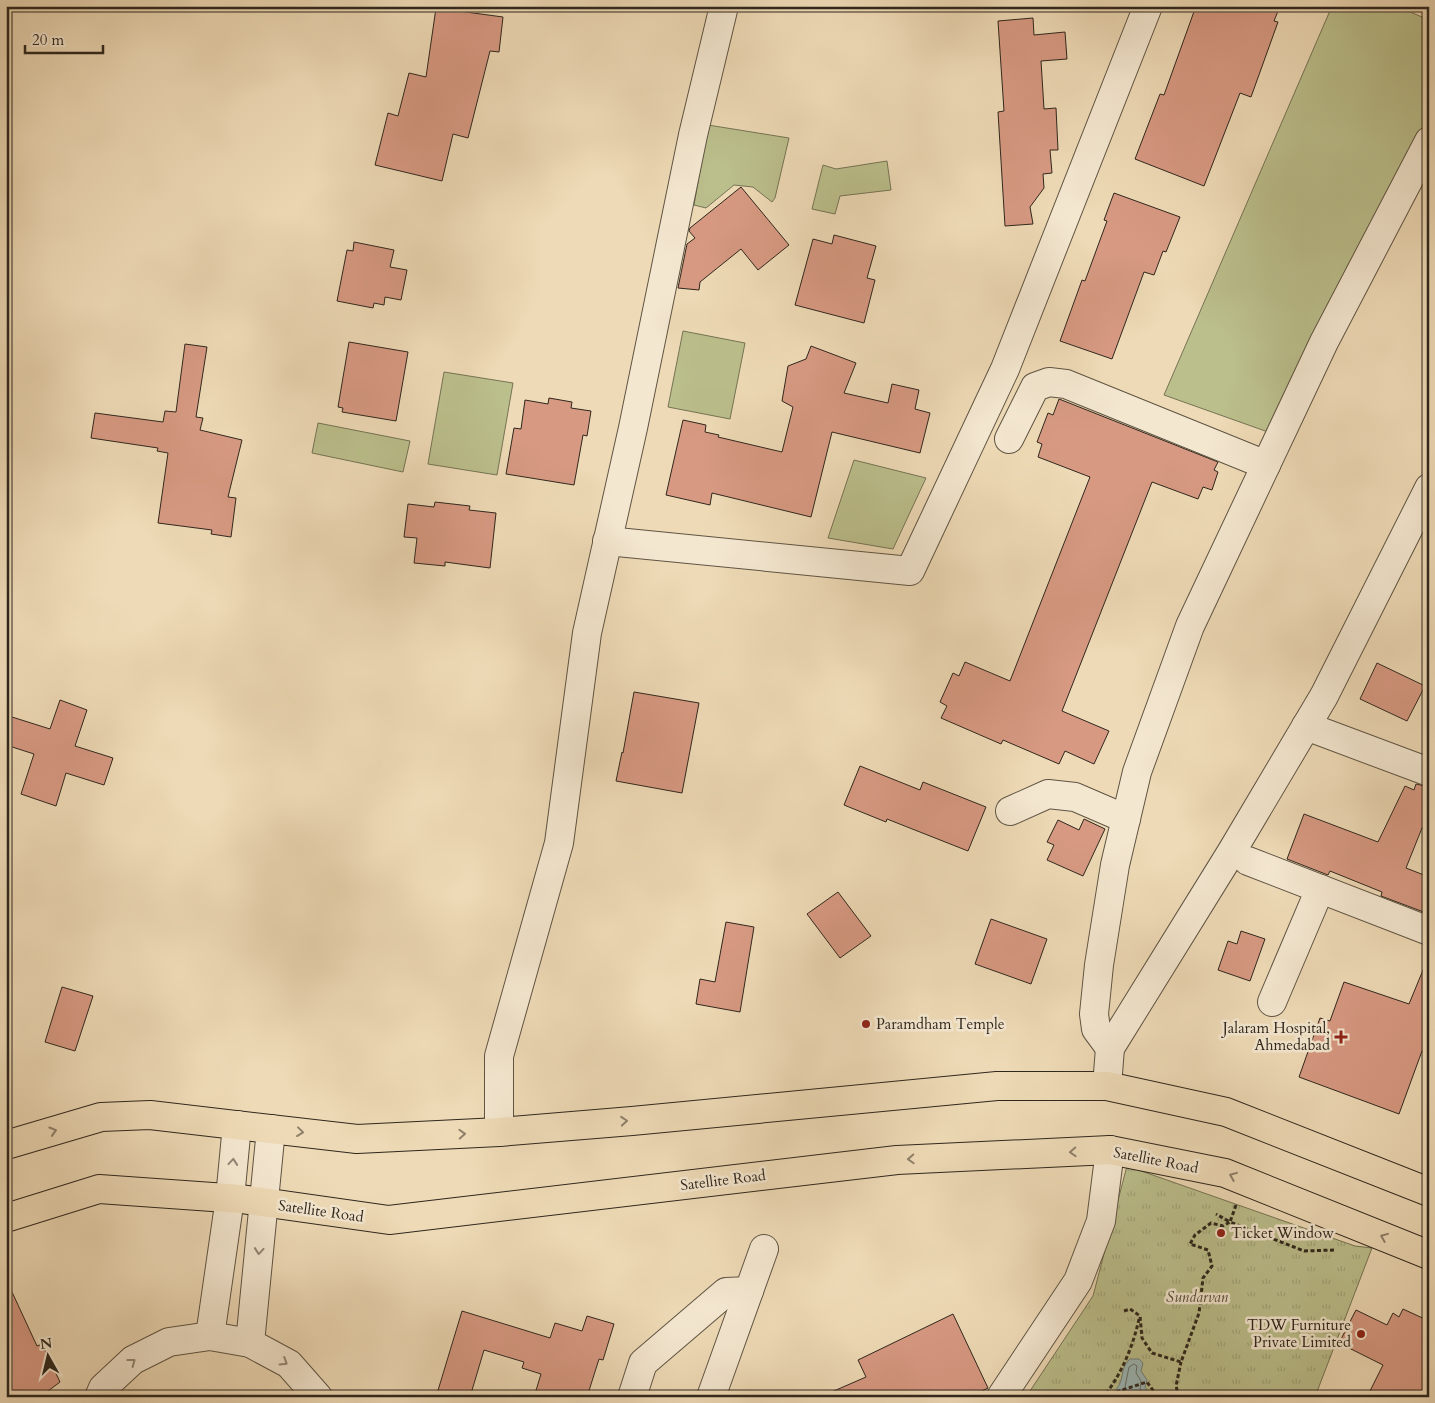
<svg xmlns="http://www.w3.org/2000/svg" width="1435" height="1403" viewBox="0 0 1435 1403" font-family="Cardo,serif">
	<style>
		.grass { fill: #bbbf8c; stroke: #757354 }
		.park { fill: url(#park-tufts); stroke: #757354 }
		.water { fill: #9cb8b7; stroke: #707e79 }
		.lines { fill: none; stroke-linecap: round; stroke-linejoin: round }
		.shore { stroke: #66706a; stroke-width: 1 }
		.building { fill: #d79982; stroke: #2f271d }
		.minor-casing { stroke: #5f5443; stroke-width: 30 }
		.major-casing { stroke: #2f271d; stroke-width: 30 }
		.path { stroke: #2f271d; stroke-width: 3; stroke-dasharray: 4 2.5; stroke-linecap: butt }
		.minor { stroke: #f4e7d0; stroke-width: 28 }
		.major { stroke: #eedab6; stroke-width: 28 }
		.oneway { stroke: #8e806a }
		.oneway2 { stroke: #928776 }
		.poi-dot { fill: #8f2418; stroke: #f4e7d0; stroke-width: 2 }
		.labels { text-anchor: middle; stroke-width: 5; stroke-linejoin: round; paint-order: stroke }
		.poi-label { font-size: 15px; fill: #2f271d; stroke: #f4e7d0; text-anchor: start }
		.street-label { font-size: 15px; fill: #2f271d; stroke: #f4e7d0 }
		.park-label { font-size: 15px; font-style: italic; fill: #524d39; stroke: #f4e7d0 }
	</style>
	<defs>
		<pattern id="park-tufts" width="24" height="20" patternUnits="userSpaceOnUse" patternTransform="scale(1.25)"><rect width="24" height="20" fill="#bbbf8c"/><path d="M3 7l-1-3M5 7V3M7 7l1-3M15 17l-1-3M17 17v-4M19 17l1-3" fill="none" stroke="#a1a478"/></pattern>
	</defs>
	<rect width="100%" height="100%" fill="#eedab6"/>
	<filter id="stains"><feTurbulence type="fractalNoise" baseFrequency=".004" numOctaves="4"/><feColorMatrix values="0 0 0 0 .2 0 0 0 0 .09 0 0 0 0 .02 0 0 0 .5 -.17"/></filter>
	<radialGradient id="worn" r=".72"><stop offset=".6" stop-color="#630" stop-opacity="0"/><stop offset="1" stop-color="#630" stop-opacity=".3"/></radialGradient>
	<g class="grass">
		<polygon points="1332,6 1396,6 1429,20 1429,121 1268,432 1164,395"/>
		<polygon points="708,125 789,138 775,198 772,202 753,187 734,185 706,208 694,205"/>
		<polygon points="887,161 891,190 840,196 835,214 812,209 823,165 836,169"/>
		<polygon points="683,331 745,343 730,419 668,407"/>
		<polygon points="444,372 513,383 497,475 428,464"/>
		<polygon points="318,423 410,441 403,472 312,453"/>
		<polygon points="854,460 926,478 893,549 828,538"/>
	</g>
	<polygon class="park" points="1127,1166 1355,1246 1372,1248 1315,1397 1026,1397 1093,1296"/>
	<path class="water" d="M1130,1359H1139L1143,1363L1141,1371L1147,1380L1145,1387L1150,1395L1149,1397H1113V1393C1127,1379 1118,1370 1130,1359Z"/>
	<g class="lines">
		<polyline class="shore" points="1118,1397 1125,1387 1129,1367 1134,1364 1137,1366 1136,1373 1141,1381 1140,1389 1145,1397"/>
	</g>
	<g class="building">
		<polygon points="1196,6 1280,6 1274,21 1278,22 1251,97 1240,93 1204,186 1135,159 1160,94 1164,95"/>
		<polygon points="436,8 503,17 499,52 490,51 468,138 453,134 442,181 375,165 388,113 398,116 409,73 426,77"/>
		<polygon points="1033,18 1034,35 1065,32 1067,59 1041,61 1044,109 1056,108 1058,150 1050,150 1052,173 1043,174 1044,188 1030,207 1033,224 1005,226 998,112 1004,111 998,21"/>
		<polygon points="741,187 789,245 758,270 741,249 700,282 699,290 678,288 687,244 695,238 689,231 690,228"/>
		<polygon points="1114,193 1180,217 1166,252 1163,251 1154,275 1144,272 1112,359 1060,341 1082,280 1085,281 1107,221 1104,220"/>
		<polygon points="834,235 876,246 867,278 875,280 864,323 795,305 813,239 832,244"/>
		<polygon points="354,242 394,250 390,267 407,270 401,300 385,297 384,305 374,303 373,308 337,301 347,250 353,251"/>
		<polygon points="349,342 408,352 396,421 342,412 343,408 338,407"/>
		<polygon points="185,344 207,347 196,417 203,418 200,430 242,440 228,497 236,498 231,537 211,534 212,530 158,523 168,453 157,451 158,448 91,438 95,413 163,422 165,411 176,412"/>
		<polygon points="811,346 856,363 844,393 888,403 892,384 919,390 915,409 930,413 920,453 832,432 811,517 712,493 710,505 666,495 683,420 706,425 705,432 719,435 718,437 782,452 793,407 782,401 788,366 806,359"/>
		<polygon points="549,398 572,402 571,408 591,411 587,436 583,435 574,485 506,474 514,428 521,429 525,400 548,404"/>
		<polygon points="1059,399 1218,462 1214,470 1218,472 1212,490 1203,487 1198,499 1152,482 1062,711 1109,731 1094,764 1065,751 1059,764 1003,740 1001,744 941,718 947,706 940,702 953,673 959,676 965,662 1010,681 1090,477 1038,457 1042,444 1037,442 1048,413 1053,415"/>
		<polygon points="435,502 470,506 469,510 496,513 490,568 445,562 445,566 414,563 417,538 404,537 408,504 434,507"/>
		<polygon points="1377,663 1425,686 1407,721 1360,699"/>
		<polygon points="634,692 699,703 682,793 616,781 622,752 623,753"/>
		<polygon points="60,700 87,710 75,746 113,758 104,785 66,773 56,806 21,794 34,754 6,745 6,734 12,717 50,729"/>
		<polygon points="860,766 920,790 923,782 986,807 968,851 887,819 886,822 844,805"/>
		<polygon points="1416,784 1429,787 1429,831 1422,828 1406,868 1429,877 1429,914 1381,896 1382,892 1330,871 1328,875 1287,859 1304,814 1378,842 1405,786 1414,790"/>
		<polygon points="1084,819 1105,829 1083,876 1047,860 1054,845 1047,842 1058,820 1079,830"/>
		<polygon points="838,892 871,936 840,958 807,914"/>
		<polygon points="991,919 1047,939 1031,984 975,964"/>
		<polygon points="726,922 754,927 740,1012 696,1004 700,979 715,982"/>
		<polygon points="1241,931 1265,939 1250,981 1218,970 1228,941 1237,944"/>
		<polygon points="1428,958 1429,1054 1422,1051 1399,1114 1299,1077 1320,1018 1330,1021 1344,982 1409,1004"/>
		<polygon points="62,987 93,996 75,1051 45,1042"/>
		<polygon points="6,1279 37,1346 42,1344 60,1382 40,1397 6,1397"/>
		<polygon points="1403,1309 1429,1321 1429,1397 1367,1397 1383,1365 1339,1343 1356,1310 1387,1325 1393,1313 1399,1317"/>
		<polygon points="462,1311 550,1338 555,1323 582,1331 587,1316 614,1324 603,1360 599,1359 587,1397 534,1397 541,1374 522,1368 524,1362 484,1350 470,1397 436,1397"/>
		<polygon points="953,1314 988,1388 970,1397 820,1397 866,1377 858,1360"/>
	</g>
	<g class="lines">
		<defs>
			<g id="minor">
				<polyline points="1009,439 1035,387 1049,382 1066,384 1266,465"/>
				<polyline points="607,541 910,571 1005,369 1148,6"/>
				<polyline points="1306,726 1429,772"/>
				<polyline points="1010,811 1048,794 1075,797 1126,819"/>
				<polyline points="1248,861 1429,931"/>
				<polyline points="1272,1002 1320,889"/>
				<polyline points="1110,1048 1096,1029 1094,1014 1099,965 1115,865 1137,772 1190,626 1324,342 1429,141"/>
				<polyline points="1107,1086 1110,1048 1232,851 1324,696 1429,488"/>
				<polyline points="499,1132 499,1056 559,843 587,633 633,428 693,135 724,6"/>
				<polyline points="210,1336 230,1198 237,1125"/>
				<polyline points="250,1343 271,1129"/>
				<polyline points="99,1397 103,1388 133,1360 169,1342 210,1336 250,1343 289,1364 318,1397"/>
				<polyline points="632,1397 643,1363 726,1292 749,1291"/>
				<polyline points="711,1397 764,1249"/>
				<polyline points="1001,1397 1078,1281 1101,1221 1110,1150"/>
			</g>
			<g id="major">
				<polyline points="6,1145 101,1117 150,1115 357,1139 499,1132 632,1121 997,1086 1107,1086 1226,1112 1429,1192"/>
				<polyline points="6,1218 99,1189 241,1199 389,1220 897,1160 1110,1150 1225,1173 1429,1255"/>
			</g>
		</defs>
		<use href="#minor" class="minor-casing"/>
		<use href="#major" class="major-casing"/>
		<g class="path">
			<polyline points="1236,1205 1230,1222 1304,1251 1334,1250"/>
			<polyline points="1124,1311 1130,1309 1140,1316 1142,1338 1152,1353 1181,1362 1199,1313 1203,1278 1212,1266 1208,1250 1190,1244 1195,1235 1211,1223 1223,1226 1230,1222 1216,1214"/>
			<path d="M1139,1319C1133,1346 1122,1373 1105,1395L1107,1397L1113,1393L1147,1382L1155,1393V1397"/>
			<polyline points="1179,1397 1176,1386 1181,1362"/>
		</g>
		<use href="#minor" class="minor"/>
		<use href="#major" class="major"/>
	</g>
	<defs><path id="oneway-chevron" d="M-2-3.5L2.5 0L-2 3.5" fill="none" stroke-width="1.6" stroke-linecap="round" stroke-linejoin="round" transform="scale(1.25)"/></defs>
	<g class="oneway">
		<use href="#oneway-chevron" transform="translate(624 1121) rotate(-5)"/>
		<use href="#oneway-chevron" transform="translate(53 1131) rotate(-17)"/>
		<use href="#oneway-chevron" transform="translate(300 1132) rotate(7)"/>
		<use href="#oneway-chevron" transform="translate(462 1134) rotate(-3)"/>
		<use href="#oneway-chevron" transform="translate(1073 1152) rotate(177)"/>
		<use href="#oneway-chevron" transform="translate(911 1159) rotate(177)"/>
		<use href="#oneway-chevron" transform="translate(1233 1176) rotate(-158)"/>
		<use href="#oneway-chevron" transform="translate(1384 1237) rotate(-158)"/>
	</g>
	<g class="oneway2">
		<use href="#oneway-chevron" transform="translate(233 1162) rotate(-85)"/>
		<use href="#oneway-chevron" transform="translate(259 1251) rotate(95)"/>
		<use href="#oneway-chevron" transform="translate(132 1362) rotate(-37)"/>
		<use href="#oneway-chevron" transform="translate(284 1362) rotate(32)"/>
	</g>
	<g class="poi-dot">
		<circle cx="866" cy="1024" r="5"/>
		<path d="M1338.5 1029.5h5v5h5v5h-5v5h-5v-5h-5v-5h5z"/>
		<circle cx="1221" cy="1233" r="5"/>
		<circle cx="1361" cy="1334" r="5"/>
	</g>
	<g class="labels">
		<g class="poi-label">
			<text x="876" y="1029">Paramdham Temple</text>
			<text x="1330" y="1033" text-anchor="end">Jalaram Hospital,<tspan x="1330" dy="17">Ahmedabad</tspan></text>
			<text x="1231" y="1238">Ticket Window</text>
			<text x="1351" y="1330" text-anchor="end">TDW Furniture<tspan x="1351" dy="17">Private Limited</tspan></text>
		</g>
		<g class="street-label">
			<text transform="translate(1156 1160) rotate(11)" y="5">Satellite Road</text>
			<text transform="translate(723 1180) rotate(-7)" y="5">Satellite Road</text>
			<text transform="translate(321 1211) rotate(8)" y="5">Satellite Road</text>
		</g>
		<g class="park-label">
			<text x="1197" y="1302">Sundarvan</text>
		</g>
	</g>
	<rect width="1435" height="1403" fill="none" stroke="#eedab6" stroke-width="25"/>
	<rect x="8" y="8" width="1420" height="1388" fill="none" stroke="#2f271d" stroke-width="2.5"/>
	<rect x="12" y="12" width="1410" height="1378" fill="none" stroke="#2f271d"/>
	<g transform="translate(48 1356) rotate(352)" stroke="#f4e7d0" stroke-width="4" paint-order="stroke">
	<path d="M0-4L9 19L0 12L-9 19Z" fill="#2f271d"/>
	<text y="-8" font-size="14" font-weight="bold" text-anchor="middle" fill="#2f271d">N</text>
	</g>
	<path d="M25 45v8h78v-8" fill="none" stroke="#2f271d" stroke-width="2.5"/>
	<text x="32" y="45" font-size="15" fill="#2f271d" stroke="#f4e7d0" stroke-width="4" paint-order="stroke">20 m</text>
	<rect width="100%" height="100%" filter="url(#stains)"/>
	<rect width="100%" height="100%" fill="url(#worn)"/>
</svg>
